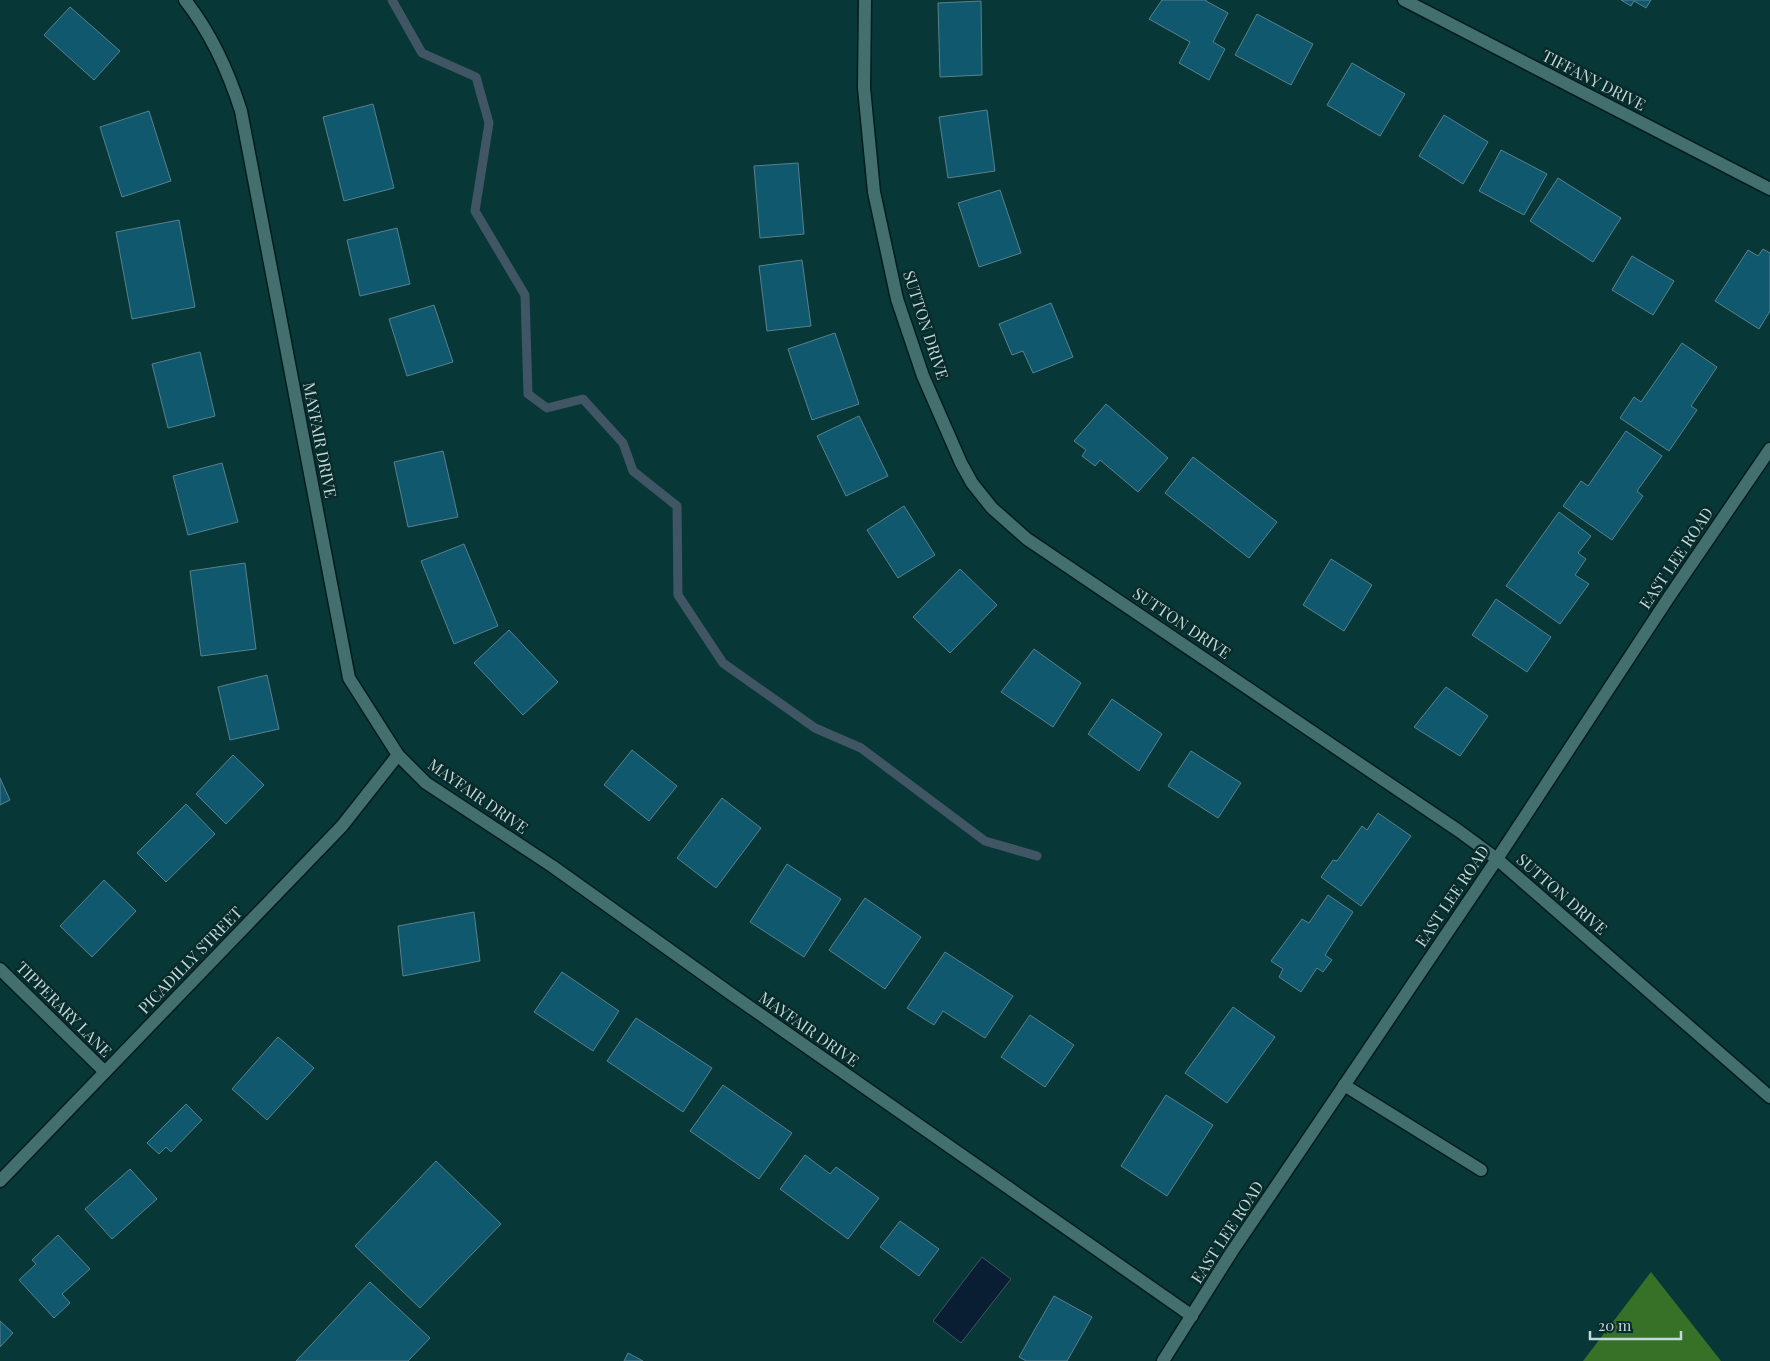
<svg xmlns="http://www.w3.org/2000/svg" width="1770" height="1361" viewBox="0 0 1770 1361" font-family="'Playfair Display',serif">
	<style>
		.forest { fill: #377127 }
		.water { fill: #091e33; stroke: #415665 }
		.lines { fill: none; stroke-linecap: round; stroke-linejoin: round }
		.stream { stroke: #415665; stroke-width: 9 }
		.building { fill: #10586d; stroke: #59808e }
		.lane-casing { stroke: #001d1d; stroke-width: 15 }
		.street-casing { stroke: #001d1d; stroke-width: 15 }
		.secondary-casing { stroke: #001d1d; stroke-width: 15 }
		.lane { stroke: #446f6f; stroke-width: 12 }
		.street { stroke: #446f6f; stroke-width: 12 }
		.secondary { stroke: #446f6f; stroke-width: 12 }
		.labels { text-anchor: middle; stroke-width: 5; stroke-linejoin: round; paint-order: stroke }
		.street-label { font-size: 16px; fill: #c3dad9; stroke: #092b2b }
	</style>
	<rect width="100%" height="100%" fill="#073737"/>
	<polygon class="forest" points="1651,1272 1721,1361 1583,1361"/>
	<polygon class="water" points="982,1257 1011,1279 961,1343 933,1321"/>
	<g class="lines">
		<polyline class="stream" points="392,0 422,53 476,77 489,123 475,211 525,295 528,394 547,408 583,399 623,443 633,471 677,506 678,595 723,663 815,728 861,748 985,841 1037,856"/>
	</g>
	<g class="building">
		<polygon points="1162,0 1206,0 1206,1 1228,13 1213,42 1225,49 1209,80 1179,63 1190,42 1149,19"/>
		<polygon points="1621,0 1651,0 1646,8 1634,1 1631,6"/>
		<polygon points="981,1 982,75 940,77 938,3"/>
		<polygon points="70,7 120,51 94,80 44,35"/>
		<polygon points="1257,14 1313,44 1291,85 1235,55"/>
		<polygon points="1352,63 1405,94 1380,136 1327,105"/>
		<polygon points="373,104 394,188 344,201 323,117"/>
		<polygon points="987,110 995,171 948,178 939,117"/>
		<polygon points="149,111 171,181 122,197 100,127"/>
		<polygon points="1444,115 1488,142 1463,184 1419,156"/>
		<polygon points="1501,150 1547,174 1524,215 1479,191"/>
		<polygon points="798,163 804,234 760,238 754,166"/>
		<polygon points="1558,178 1621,218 1593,262 1530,221"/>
		<polygon points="1000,190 1021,253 979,267 958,203"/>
		<polygon points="179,220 195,307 132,319 116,232"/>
		<polygon points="397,228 410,284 360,296 347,240"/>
		<polygon points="1763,249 1770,253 1770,311 1759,329 1715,301 1748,250 1758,256"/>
		<polygon points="1632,256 1674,281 1653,315 1612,290"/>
		<polygon points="802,260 811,326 767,331 759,266"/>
		<polygon points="1051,303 1073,357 1033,373 1023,351 1012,355 999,324"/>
		<polygon points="434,305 453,362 407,376 389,319"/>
		<polygon points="835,333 859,404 812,420 788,349"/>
		<polygon points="1682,343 1717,367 1691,406 1697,410 1669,451 1620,418 1634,397 1641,402"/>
		<polygon points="200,352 215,416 168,428 152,364"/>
		<polygon points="1106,404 1168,458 1138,492 1100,460 1095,466 1082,456 1086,450 1074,441"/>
		<polygon points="859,416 888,476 846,496 817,436"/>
		<polygon points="1626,431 1662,456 1637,491 1643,496 1612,540 1563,506 1581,481 1588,486"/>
		<polygon points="443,451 458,517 408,527 394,462"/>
		<polygon points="1193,457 1277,522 1249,558 1165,493"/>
		<polygon points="222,463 238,522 188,535 173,476"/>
		<polygon points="904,506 935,555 898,578 867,530"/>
		<polygon points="1559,512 1591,536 1578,553 1586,559 1575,575 1589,584 1560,624 1506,586"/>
		<polygon points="464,544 498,626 454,644 421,561"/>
		<polygon points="1331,559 1372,585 1344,631 1303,605"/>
		<polygon points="245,563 256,649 201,656 190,571"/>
		<polygon points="960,569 997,605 950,653 913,617"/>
		<polygon points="1496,599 1551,637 1527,672 1472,635"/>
		<polygon points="509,630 558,682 523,715 474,663"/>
		<polygon points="1034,649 1081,683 1053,727 1001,692"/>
		<polygon points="267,675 279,729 230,740 218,687"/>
		<polygon points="1446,687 1488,716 1460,756 1414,727"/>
		<polygon points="1112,699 1162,734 1139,771 1088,734"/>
		<polygon points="632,750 677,786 649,821 604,785"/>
		<polygon points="1191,751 1241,783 1218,818 1168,786"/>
		<polygon points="233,755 264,785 226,824 196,794"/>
		<polygon points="0,778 10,800 0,805"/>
		<polygon points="722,798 761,828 716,888 677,858"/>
		<polygon points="186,804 215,834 166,882 137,853"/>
		<polygon points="1378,813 1411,836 1361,906 1321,877 1333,860 1337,861 1362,826 1367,830"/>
		<polygon points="787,864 841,899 804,957 750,922"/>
		<polygon points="104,880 136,911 92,957 60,926"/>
		<polygon points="1328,895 1353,912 1325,955 1332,960 1323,972 1317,968 1301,992 1279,977 1283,969 1271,961 1302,919 1309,923"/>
		<polygon points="865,898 921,937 885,989 829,950"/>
		<polygon points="474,912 480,961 403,976 398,926"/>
		<polygon points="945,952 1013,996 985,1038 943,1011 934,1025 907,1008"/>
		<polygon points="562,972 619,1011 593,1051 534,1012"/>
		<polygon points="1233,1007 1275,1037 1227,1103 1185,1073"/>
		<polygon points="1030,1015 1074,1045 1045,1087 1001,1057"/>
		<polygon points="636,1018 712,1068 683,1112 607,1061"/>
		<polygon points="278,1037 314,1068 267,1120 232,1089"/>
		<polygon points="723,1085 792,1133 759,1179 690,1131"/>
		<polygon points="1166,1095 1213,1125 1167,1196 1121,1166"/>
		<polygon points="186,1104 202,1120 171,1152 166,1147 159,1154 147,1143"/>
		<polygon points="805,1155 830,1174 836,1167 879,1198 848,1239 780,1189"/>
		<polygon points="436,1161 501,1224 420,1308 355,1246"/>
		<polygon points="130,1169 157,1199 112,1239 85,1209"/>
		<polygon points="900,1221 939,1249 919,1276 880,1247"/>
		<polygon points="58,1235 90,1269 62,1294 70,1303 54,1318 19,1280 36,1264 32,1260"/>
		<polygon points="370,1282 430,1338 408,1361 296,1361"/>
		<polygon points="1054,1296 1092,1317 1067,1361 1026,1361 1019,1357"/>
		<polygon points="0,1321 13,1333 0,1347"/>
		<polygon points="628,1353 643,1361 624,1361"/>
	</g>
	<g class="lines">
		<defs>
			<polyline id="lane" points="1344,1085 1481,1170"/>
			<g id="street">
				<path d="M185,0C211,33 228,70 241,111L349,678L398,755L426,783L552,866L734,996L1192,1316"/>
				<polyline points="865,0 864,88 874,192 897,299 923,376 961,463 972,483 992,508 1027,539 1459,831 1497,859 1770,1097"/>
				<polyline points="1404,0 1770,189"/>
				<polyline points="0,969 105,1072"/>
				<polyline points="0,1181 342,826 398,755"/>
			</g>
			<polyline id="secondary" points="1163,1361 1231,1253 1497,859 1669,597 1770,449"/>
		</defs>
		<use href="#lane" class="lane-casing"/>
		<use href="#street" class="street-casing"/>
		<use href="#secondary" class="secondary-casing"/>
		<use href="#lane" class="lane"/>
		<use href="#street" class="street"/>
		<use href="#secondary" class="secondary"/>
	</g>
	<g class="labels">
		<g class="street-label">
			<text transform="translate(1594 80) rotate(27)" y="6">TIFFANY DRIVE</text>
			<text transform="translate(926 325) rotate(72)" y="6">SUTTON DRIVE</text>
			<text transform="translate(320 440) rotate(79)" y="6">MAYFAIR DRIVE</text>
			<text transform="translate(1676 558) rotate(-56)" y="6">EAST LEE ROAD</text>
			<text transform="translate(1182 623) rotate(34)" y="6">SUTTON DRIVE</text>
			<text transform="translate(478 796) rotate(35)" y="6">MAYFAIR DRIVE</text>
			<text transform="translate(1562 894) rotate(41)" y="6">SUTTON DRIVE</text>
			<text transform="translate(1452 896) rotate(-56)" y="6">EAST LEE ROAD</text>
			<text transform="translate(190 960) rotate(-46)" y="6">PICADILLY STREET</text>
			<text transform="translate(64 1009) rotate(45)" y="6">TIPPERARY LANE</text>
			<text transform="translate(809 1029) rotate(35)" y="6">MAYFAIR DRIVE</text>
			<text transform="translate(1227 1232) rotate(-57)" y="6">EAST LEE ROAD</text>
		</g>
	</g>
	<path d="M1590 1331v8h91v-8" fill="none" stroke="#c3dad9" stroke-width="2.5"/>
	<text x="1598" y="1331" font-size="15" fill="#c3dad9" stroke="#092b2b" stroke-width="4" paint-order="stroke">20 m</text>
</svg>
